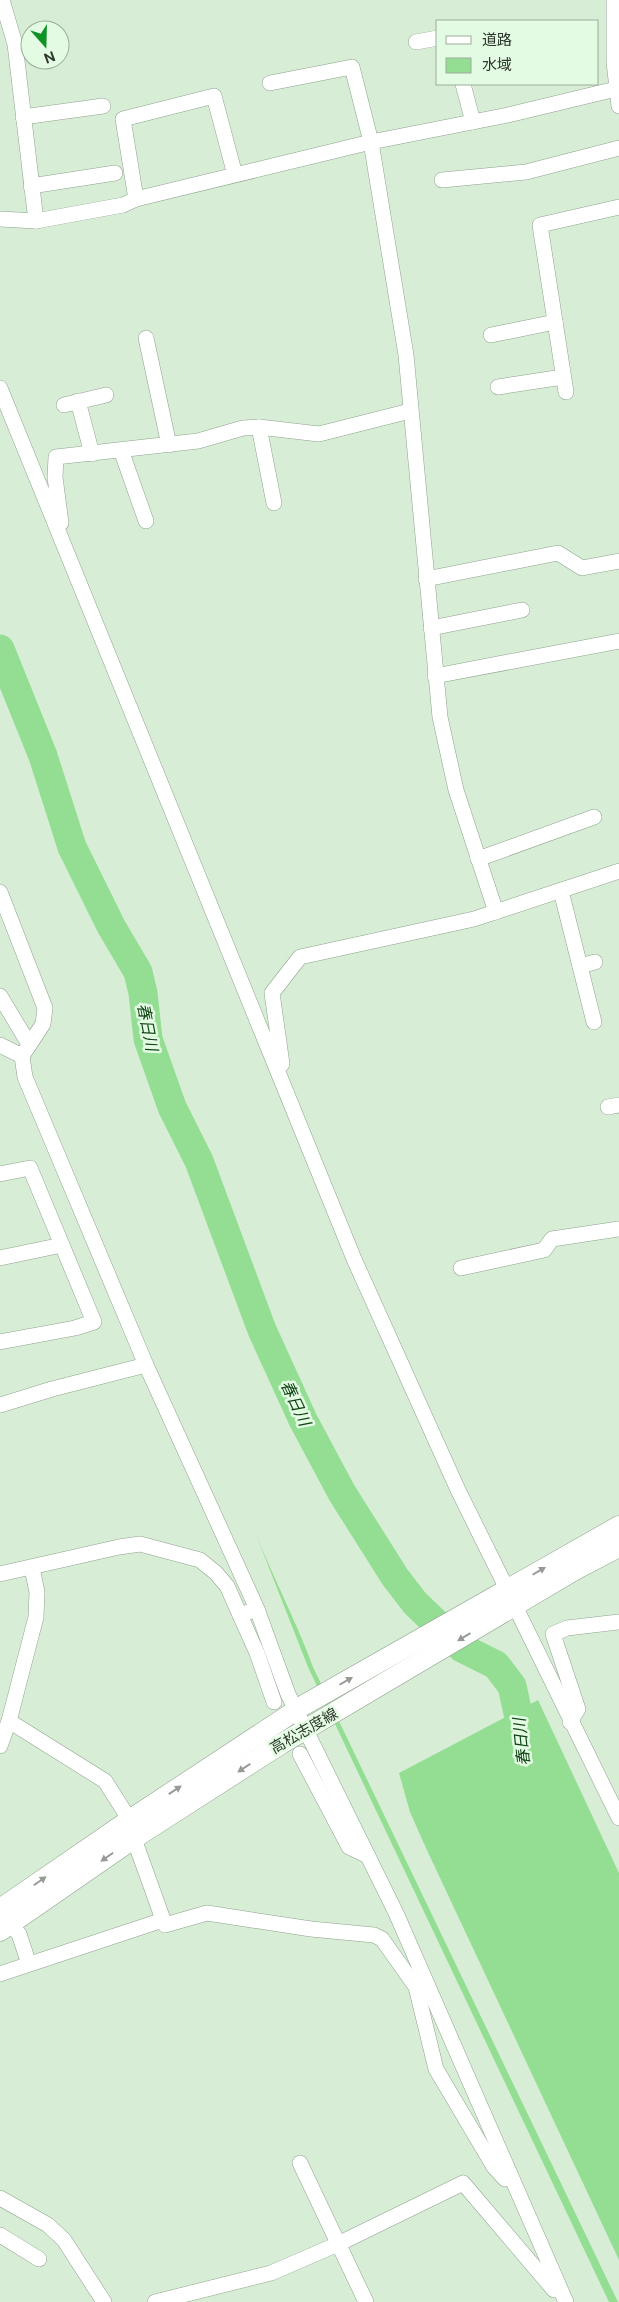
<svg xmlns="http://www.w3.org/2000/svg" width="619" height="2302" viewBox="0 0 619 2302" font-family="'Public Sans','Noto Sans JP',sans-serif">
	<style>
		.water { fill: #93de93 }
		.lines { fill: none; stroke-linecap: round; stroke-linejoin: round }
		.river { stroke: #93de93; stroke-width: 29 }
		.minor-casing { stroke: #8fa38e; stroke-width: 16 }
		.secondary-casing { stroke: #8fa38e; stroke-width: 21 }
		.minor { stroke: #fff; stroke-width: 15 }
		.secondary { stroke: #fff; stroke-width: 20 }
		.oneway { fill: #969b96 }
		.labels { text-anchor: middle; stroke-width: 5; stroke-linejoin: round; paint-order: stroke }
		.street-label { font-size: 15px; fill: #2e372e; stroke: #e4fbe3 }
		.water-label { font-size: 16px; font-style: italic; fill: #104414; stroke: #e4fbe3 }
	</style>
	<rect width="100%" height="100%" fill="#d7edd6"/>
	<g class="water">
		<path d="M255,1532C273,1577 296,1621 313,1667L618,2302H609L308,1667Z"/>
		<polygon points="538,1700 619,1873 619,2260 426,1848 410,1812 399,1773"/>
	</g>
	<g class="lines">
		<polyline class="river" points="0,649 43,756 72,847 111,926 138,972 143,993 148,1039 172,1107 199,1161 262,1330 303,1420 342,1493 395,1577 415,1603 462,1648 496,1665 512,1686 521,1727 522,1751"/>
		<defs>
			<g id="minor">
				<polyline points="2,0 15,44 36,221 123,205 136,199"/>
				<polyline points="614,0 614,62 619,106"/>
				<polyline points="416,42 438,38"/>
				<polyline points="463,84 473,122"/>
				<polyline points="23,117 103,106"/>
				<polyline points="235,175 214,96 123,119 136,199 371,142 352,67 270,83"/>
				<polyline points="442,180 526,172 619,148"/>
				<polyline points="31,186 115,173"/>
				<polyline points="0,219 36,221"/>
				<polyline points="491,335 555,322"/>
				<polyline points="146,338 169,445"/>
				<polyline points="498,387 563,377"/>
				<polyline points="0,388 354,1259 458,1490 507,1589"/>
				<polyline points="566,392 540,225 619,207"/>
				<polyline points="78,401 92,454"/>
				<polyline points="64,405 106,395"/>
				<polyline points="259,427 274,503"/>
				<polyline points="121,450 146,521"/>
				<polyline points="61,523 55,477 56,457 198,441 243,428 259,427 319,434 410,411"/>
				<polyline points="426,579 558,553 582,568 619,561"/>
				<polyline points="431,628 522,610"/>
				<polyline points="435,676 619,641"/>
				<polyline points="478,859 594,817"/>
				<polyline points="561,891 594,1022"/>
				<polyline points="0,892 45,1008 43,1024 22,1056 25,1077 146,1365 257,1609 288,1694 396,1913 566,2302"/>
				<polyline points="496,912 456,790 440,717 406,355 371,142 508,115 616,89"/>
				<polyline points="580,966 595,962"/>
				<polyline points="0,996 29,1044"/>
				<polyline points="0,1045 22,1056"/>
				<polyline points="282,1064 272,993 300,957 474,919 619,871"/>
				<polyline points="608,1107 619,1105"/>
				<polyline points="0,1174 30,1168 94,1322 75,1328 0,1342"/>
				<polyline points="0,1258 62,1245"/>
				<polyline points="461,1268 544,1250 552,1239 619,1229"/>
				<polyline points="0,1405 52,1389 146,1365"/>
				<polyline points="0,1574 119,1547 140,1544 200,1560 216,1573 227,1586 240,1615 257,1609"/>
				<polyline points="515,1606 619,1818"/>
				<polyline points="240,1615 257,1653 274,1702"/>
				<polyline points="9,1721 105,1781 124,1811 165,1925 207,1913 311,1929 374,1935 382,1939 416,1987 436,2069 494,2167 505,2179"/>
				<polyline points="570,1722 578,1709 553,1634 567,1628 619,1622"/>
				<polyline points="0,1746 9,1721 36,1617 37,1592 32,1568"/>
				<polyline points="300,1754 349,1847 368,1856"/>
				<polyline points="10,1924 19,1934 29,1964"/>
				<polyline points="0,1974 163,1920"/>
				<polyline points="300,2163 366,2302"/>
				<polyline points="0,2198 48,2225 64,2240 104,2302"/>
				<polyline points="0,2235 39,2259"/>
				<polyline points="155,2302 271,2273 338,2244 463,2183 554,2290"/>
			</g>
			<g id="secondary">
				<polyline points="0,1909 128,1821 304,1705 619,1526"/>
				<polyline points="0,1931 133,1839 281,1744 575,1570 619,1547"/>
			</g>
		</defs>
		<use href="#minor" class="minor-casing"/>
		<use href="#secondary" class="secondary-casing"/>
		<use href="#minor" class="minor"/>
		<use href="#secondary" class="secondary"/>
	</g>
	<defs><path id="oneway-solid" d="M-6-.8H1V-3.2L6.5 0L1 3.2V.8H-6Z" transform="scale(1.25)"/></defs>
	<g class="oneway">
		<use href="#oneway-solid" transform="translate(539 1571) rotate(-30)"/>
		<use href="#oneway-solid" transform="translate(464 1637) rotate(149)"/>
		<use href="#oneway-solid" transform="translate(346 1681) rotate(-30)"/>
		<use href="#oneway-solid" transform="translate(244 1768) rotate(147)"/>
		<use href="#oneway-solid" transform="translate(175 1790) rotate(-33)"/>
		<use href="#oneway-solid" transform="translate(107 1857) rotate(145)"/>
		<use href="#oneway-solid" transform="translate(40 1881) rotate(-35)"/>
	</g>
	<g class="labels">
		<g class="street-label">
			<text transform="translate(304 1731) rotate(-30)" y="5">高松志度線</text>
		</g>
		<g class="water-label">
			<text transform="translate(148 1027) rotate(79)" y="6">春日川</text>
			<text transform="translate(296 1403) rotate(65)" y="6">春日川</text>
			<text transform="translate(521 1742) rotate(-96)" y="6">春日川</text>
		</g>
	</g>
	<rect x="436" y="20" width="162" height="65" fill="#e4fbe3" stroke="#9bad9b"/>
	<rect x="446" y="36" width="25" height="8" fill="#ffffff" stroke="#9bad9b"/>
	<text x="482" y="45" font-size="15" fill="#2e372e">道路</text>
	<rect x="446" y="58" width="25" height="15" fill="#93de93" stroke="#9bad9b"/>
	<text x="482" y="70" font-size="15" fill="#2e372e">水域</text>
	<g transform="translate(45 45) rotate(160)"><circle r="24" fill="#e4fbe3" stroke="#9bad9b"/>
	<path d="M0-4L9 19L0 12L-9 19Z" fill="#0e9325"/>
	<text y="-8" font-size="14" font-weight="bold" text-anchor="middle" fill="#2e372e">N</text>
	</g>
</svg>
